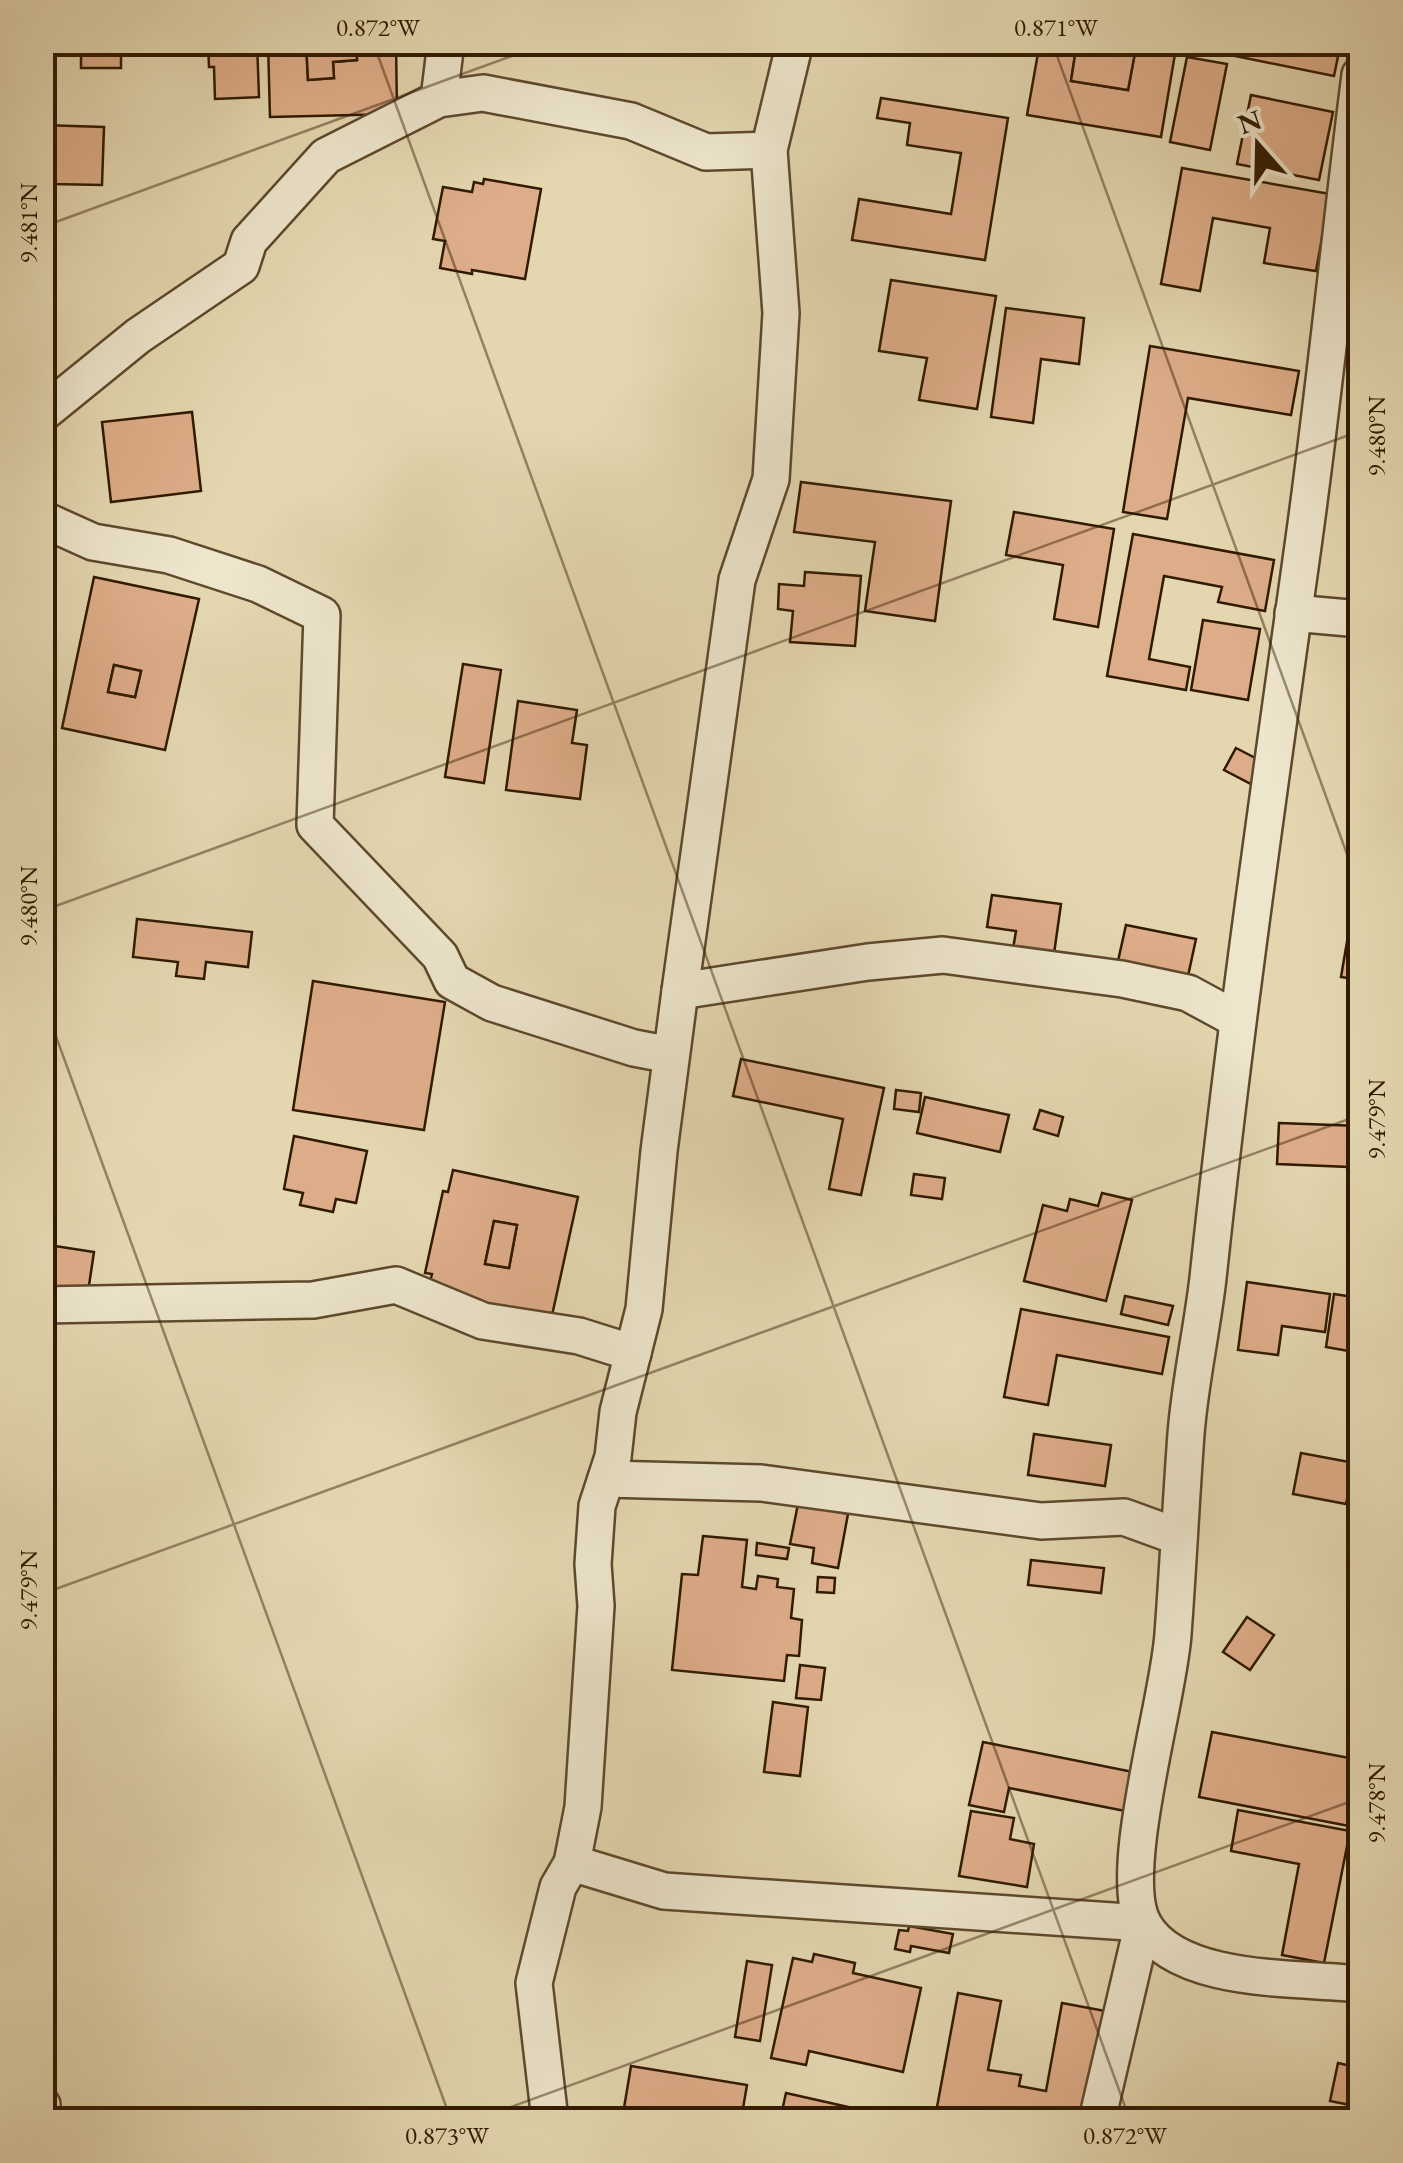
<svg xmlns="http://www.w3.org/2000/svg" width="1403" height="2163" viewBox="0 0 1403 2163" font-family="'EB Garamond',serif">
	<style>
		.building { fill: #ddad89; stroke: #311a00; stroke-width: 2.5; fill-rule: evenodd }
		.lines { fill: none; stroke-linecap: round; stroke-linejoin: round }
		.minor-casing { stroke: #5e492c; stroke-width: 40 }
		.minor { stroke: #ede5cc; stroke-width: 35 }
		.ticks { fill: none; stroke: #311a00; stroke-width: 2.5; stroke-opacity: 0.45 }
		.neatline { fill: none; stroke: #311a00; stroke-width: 4 }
		.ticks-label { font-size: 25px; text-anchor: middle; fill: #311a00 }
	</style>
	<rect width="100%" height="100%" fill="#e4d7b0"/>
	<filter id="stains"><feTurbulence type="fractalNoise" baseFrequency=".002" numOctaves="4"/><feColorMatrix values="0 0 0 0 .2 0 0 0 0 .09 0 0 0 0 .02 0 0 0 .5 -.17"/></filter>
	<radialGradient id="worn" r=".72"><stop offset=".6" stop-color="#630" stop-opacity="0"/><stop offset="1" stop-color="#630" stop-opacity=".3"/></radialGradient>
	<g class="building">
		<rect x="81" y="42" width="40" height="26"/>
		<polygon points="208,42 257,42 259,97 215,99 214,67 209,67"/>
		<polygon points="268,42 306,42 308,80 334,78 333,62 357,60 356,42 396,42 397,114 270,117"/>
		<polygon points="306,42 356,42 357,60 333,62 334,78 308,80"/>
		<polygon points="1040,42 1077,42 1071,81 1128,90 1137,42 1177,42 1161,137 1027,115"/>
		<polygon points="1077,42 1137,42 1128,90 1071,81"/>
		<polygon points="1192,42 1341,42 1334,76 1191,47"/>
		<polygon points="1187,57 1227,64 1210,150 1170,142"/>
		<polygon points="1251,95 1333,112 1319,180 1237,164"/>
		<polygon points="881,98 1008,118 985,260 852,240 859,199 951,214 961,153 907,145 910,123 877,118"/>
		<polygon points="42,125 104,127 102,185 52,184 52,166 42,166"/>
		<polygon points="1182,168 1330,194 1316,271 1264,263 1270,228 1213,218 1200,291 1161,284"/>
		<polygon points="484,179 541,189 525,279 472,270 472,274 440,268 445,241 433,239 443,187 472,192 474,182 483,184"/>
		<polygon points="891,280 996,296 977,409 919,400 927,358 879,351"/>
		<polygon points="1006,308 1084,318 1079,364 1041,359 1033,423 991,417"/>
		<polygon points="1150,346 1299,371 1291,415 1188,398 1167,519 1123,512"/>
		<polygon points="192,412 201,491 111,502 102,422"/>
		<polygon points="801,482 951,501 935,621 865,611 875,542 794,532"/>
		<polygon points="1014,512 1114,529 1098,627 1054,619 1063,565 1006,555"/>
		<polygon points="1133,534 1274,560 1265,611 1218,602 1222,587 1164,576 1149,659 1190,667 1186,690 1107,676"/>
		<polygon points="805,572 861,576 855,646 790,642 793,611 778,609 779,584 804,586"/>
		<path d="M94,577L199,599L165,750L62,728ZM114,665L141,671L135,697L108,692Z"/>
		<polygon points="1203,620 1260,629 1248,700 1191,690"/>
		<polygon points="463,664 501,670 484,783 445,777"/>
		<polygon points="114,665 141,671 135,697 108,692"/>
		<polygon points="518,701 577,710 572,743 587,745 580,799 506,790"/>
		<polygon points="1236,748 1263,762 1251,784 1224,770"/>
		<polygon points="992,895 1061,904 1053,961 1012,955 1016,931 987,927"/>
		<polygon points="137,919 252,932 248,967 206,962 204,979 176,976 178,962 133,957"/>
		<polygon points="1126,925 1196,939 1188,976 1118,961"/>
		<polygon points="1348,936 1360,938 1360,980 1341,977"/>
		<polygon points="313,981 445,1002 424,1130 293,1110"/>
		<polygon points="741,1059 884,1088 861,1195 829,1189 843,1119 733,1096"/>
		<polygon points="896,1090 921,1093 919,1112 894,1109"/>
		<polygon points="925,1097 1009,1115 1000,1152 917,1133"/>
		<polygon points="1040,1110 1063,1117 1058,1136 1034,1129"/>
		<polygon points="1279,1123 1360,1126 1360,1182 1349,1182 1349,1167 1277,1164"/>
		<polygon points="294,1136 367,1151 356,1203 336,1199 333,1212 300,1205 303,1193 284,1189"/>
		<path d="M453,1170L578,1197L551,1320L427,1293L432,1274L425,1273L443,1191L448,1192ZM494,1221L517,1225L509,1268L485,1264Z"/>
		<polygon points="914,1174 945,1178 942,1199 911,1195"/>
		<polygon points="1102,1193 1132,1200 1106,1301 1024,1281 1043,1205 1067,1211 1070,1199 1098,1206"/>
		<polygon points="494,1221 517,1225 509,1268 485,1264"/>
		<polygon points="42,1244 94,1252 88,1292 42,1285"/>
		<polygon points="1247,1282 1330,1294 1325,1332 1282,1326 1278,1355 1238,1350"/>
		<polygon points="1334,1294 1360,1298 1360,1353 1326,1347"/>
		<polygon points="1125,1296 1173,1306 1168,1325 1121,1314"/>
		<polygon points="1021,1309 1169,1337 1162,1374 1057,1355 1048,1405 1004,1397"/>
		<polygon points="1034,1434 1111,1445 1105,1486 1028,1475"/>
		<polygon points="1301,1453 1360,1464 1360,1492 1349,1491 1346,1504 1293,1494"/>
		<polygon points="798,1504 848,1514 838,1568 812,1563 814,1548 790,1544"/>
		<polygon points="703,1536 747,1540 742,1587 756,1589 758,1576 778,1579 777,1587 794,1589 791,1618 802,1620 799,1656 787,1655 784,1681 672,1670 682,1574 698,1575"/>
		<polygon points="757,1543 789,1548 787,1559 756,1555"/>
		<polygon points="1031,1560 1104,1568 1101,1593 1028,1585"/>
		<polygon points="818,1577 835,1578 834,1593 817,1592"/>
		<polygon points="1247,1617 1274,1635 1250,1670 1223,1652"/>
		<polygon points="800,1665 825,1668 821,1700 796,1698"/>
		<polygon points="773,1702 808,1707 800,1776 764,1772"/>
		<polygon points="1212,1732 1360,1760 1349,1826 1199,1797"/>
		<polygon points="983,1742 1133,1772 1125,1811 1009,1788 1004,1812 969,1805"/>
		<polygon points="1238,1810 1350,1831 1324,1963 1282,1955 1299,1864 1231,1851"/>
		<polygon points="971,1811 1014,1818 1010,1839 1034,1844 1027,1887 959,1876"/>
		<polygon points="909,1926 953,1934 949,1953 911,1946 910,1952 895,1949 899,1930 908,1931"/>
		<polygon points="814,1954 855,1963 853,1973 921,1988 903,2072 809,2051 806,2065 771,2058 793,1958 812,1962"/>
		<polygon points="747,1961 772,1965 760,2041 735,2037"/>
		<polygon points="958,1993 1001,2001 988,2070 1021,2075 1019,2086 1046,2091 1062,2003 1105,2011 1085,2120 952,2120 935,2118"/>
		<polygon points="1338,2063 1360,2068 1360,2107 1330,2101"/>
		<polygon points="631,2066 747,2085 741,2120 622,2120"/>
		<polygon points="786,2093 906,2120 780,2120"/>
	</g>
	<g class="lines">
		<defs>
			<g id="minor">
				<polyline points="795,42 769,150 781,313 771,479 737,580 680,991 868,962 943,955 1122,979 1188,993 1236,1019"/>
				<path d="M1360,75C1340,232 1325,389 1303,546C1269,790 1234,1032 1208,1278C1202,1330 1190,1382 1186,1434C1181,1501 1178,1568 1173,1634C1169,1700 1115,1875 1144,1925C1179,1985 1300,1977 1360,1984"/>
				<polyline points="439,99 446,42"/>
				<polyline points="42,414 138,336 241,266 249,241 326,156 439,99 483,93 631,121 706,152 769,150"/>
				<polyline points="42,519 93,542 169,555 258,584 322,615 315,825 440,956 452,981 492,1003 634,1048 671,1055"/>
				<polyline points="1293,613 1360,619"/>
				<polyline points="42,1305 313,1300 396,1285 483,1321 579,1336 633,1353"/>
				<polyline points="606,1479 761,1483 1041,1521 1124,1517 1179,1537"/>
				<polyline points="572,1863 664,1891 1143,1923 1097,2120"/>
				<polyline points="42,2105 42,2108"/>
				<polyline points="550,2120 534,1983 558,1887 572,1863 583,1807 596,1606 593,1564 597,1506 613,1457 618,1412 644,1309 659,1151 680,991"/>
			</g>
		</defs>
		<use href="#minor" class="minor-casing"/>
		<use href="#minor" class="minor"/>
	</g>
	<path class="ticks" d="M373,42L1130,2120M1052,42L1360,890M42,227L550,42M42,911L1360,431M42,998L451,2120M42,1594L1360,1115M475,2120L1360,1798"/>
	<rect width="1403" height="2163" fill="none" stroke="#e4d7b0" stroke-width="110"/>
	<g transform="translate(1258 145) rotate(340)" stroke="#ede5cc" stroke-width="8" paint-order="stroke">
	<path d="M0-8L18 38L0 25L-18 38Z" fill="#311a00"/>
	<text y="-15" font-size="28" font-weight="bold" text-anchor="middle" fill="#311a00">N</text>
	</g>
	<rect x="55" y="55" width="1293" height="2053" class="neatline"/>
	<g class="ticks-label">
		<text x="378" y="36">0.872°W</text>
		<text x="1056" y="36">0.871°W</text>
		<text transform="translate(28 223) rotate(-90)" y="9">9.481°N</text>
		<text transform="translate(1376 436) rotate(-90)" y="9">9.480°N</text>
		<text transform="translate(28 906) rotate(-90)" y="9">9.480°N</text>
		<text transform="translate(1376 1119) rotate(-90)" y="9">9.479°N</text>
		<text transform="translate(28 1590) rotate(-90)" y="9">9.479°N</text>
		<text transform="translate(1376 1803) rotate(-90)" y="9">9.478°N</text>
		<text x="447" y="2144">0.873°W</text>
		<text x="1125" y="2144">0.872°W</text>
	</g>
	<rect width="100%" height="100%" filter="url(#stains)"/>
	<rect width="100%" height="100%" fill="url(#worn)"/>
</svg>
